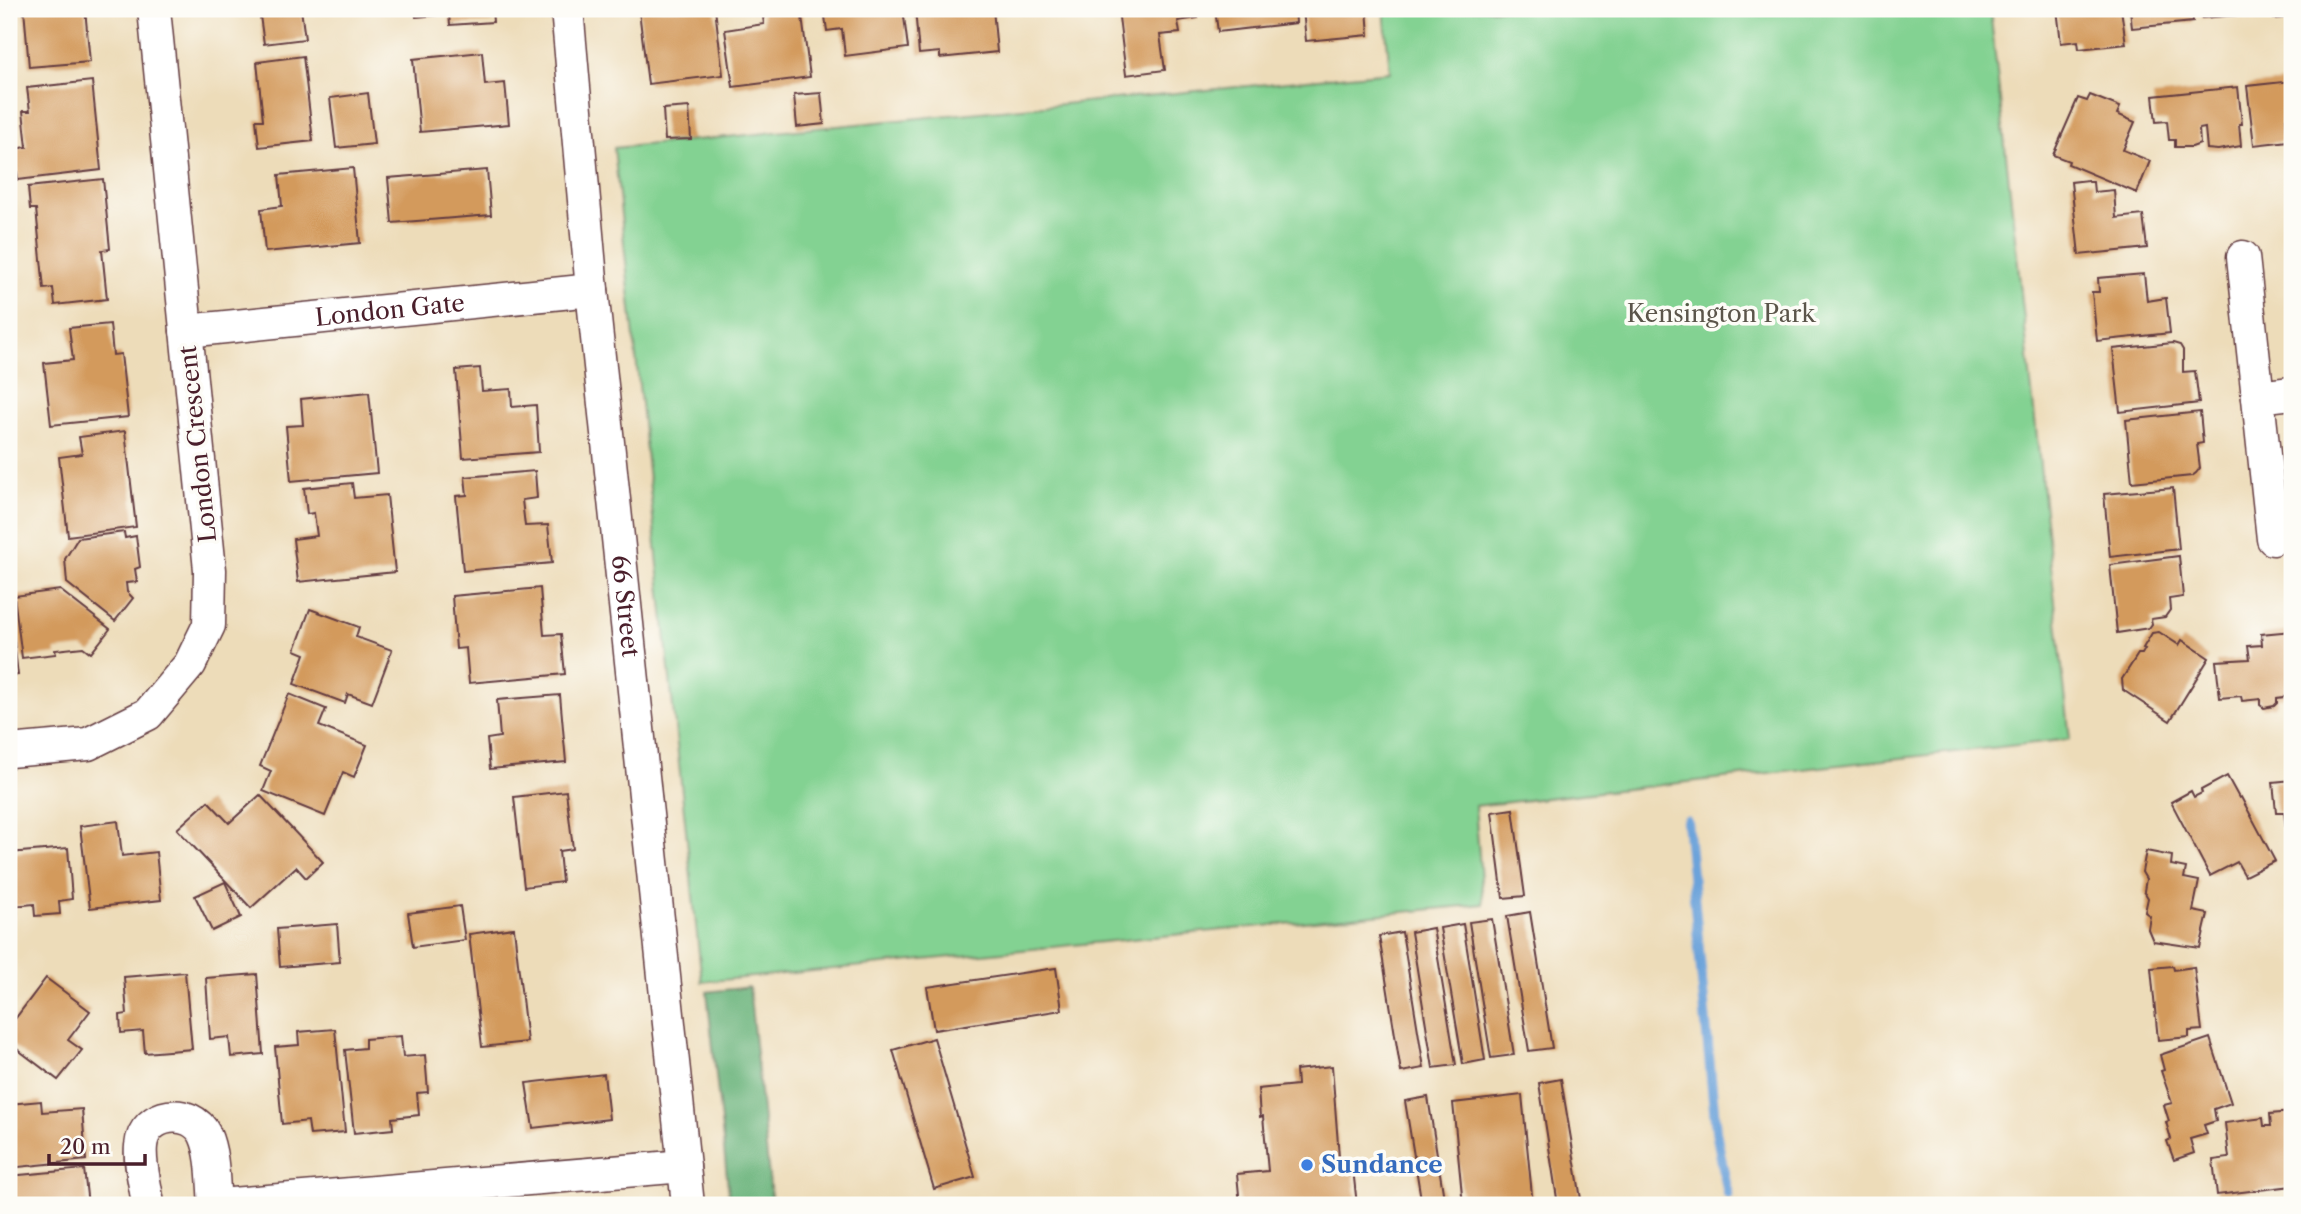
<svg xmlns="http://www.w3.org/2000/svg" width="2301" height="1214" viewBox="0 0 2301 1214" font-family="'Libre Caslon Text',serif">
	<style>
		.green { fill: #83d292; stroke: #66785e; stroke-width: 2 }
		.forest { fill: #6ab47c; stroke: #5a6a54; stroke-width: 2 }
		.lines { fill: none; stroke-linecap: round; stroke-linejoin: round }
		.stream { stroke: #6ca3da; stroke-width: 10 }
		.building { fill: #d39a5b }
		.minor-casing { stroke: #623b40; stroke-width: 35 }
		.minor { stroke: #fff; stroke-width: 32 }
		.shop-dot { fill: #3f7fe0; stroke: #fdfcf7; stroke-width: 2.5 }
		.labels { text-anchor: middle; stroke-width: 7; stroke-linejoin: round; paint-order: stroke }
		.street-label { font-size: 24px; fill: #4a1f2b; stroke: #fdfcf7 }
		.park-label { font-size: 24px; fill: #5b554a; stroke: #fdfcf7 }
		.shop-label { font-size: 24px; font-weight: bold; fill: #366cbe; stroke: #fdfcf7; text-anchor: start }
	</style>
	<rect width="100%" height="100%" fill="#fdfcf7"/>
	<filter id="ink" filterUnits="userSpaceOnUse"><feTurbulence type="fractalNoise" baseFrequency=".0143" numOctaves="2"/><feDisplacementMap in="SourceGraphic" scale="14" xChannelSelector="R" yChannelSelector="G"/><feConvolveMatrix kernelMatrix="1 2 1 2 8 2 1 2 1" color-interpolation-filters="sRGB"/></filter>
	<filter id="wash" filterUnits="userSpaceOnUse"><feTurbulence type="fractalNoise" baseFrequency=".00686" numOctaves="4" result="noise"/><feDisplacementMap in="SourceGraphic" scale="28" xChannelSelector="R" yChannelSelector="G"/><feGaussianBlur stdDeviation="1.57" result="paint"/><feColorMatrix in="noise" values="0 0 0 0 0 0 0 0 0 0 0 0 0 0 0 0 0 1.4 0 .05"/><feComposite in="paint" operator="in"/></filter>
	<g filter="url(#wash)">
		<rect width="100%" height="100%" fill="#eddcb9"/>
		<polygon class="green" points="1384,9 1990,9 2070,739 1475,806 1483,904 702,982 614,148 1390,72"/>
		<polygon class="forest" points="749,987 772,1205 730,1205 707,992"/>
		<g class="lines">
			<polyline class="stream" points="1687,821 1716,1131 1728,1194"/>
		</g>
		<g id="blocks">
			<g class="building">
				<polygon points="24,9 85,9 90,62 29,67"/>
				<polygon points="259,9 301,9 305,39 264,44"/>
				<polygon points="415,9 492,9 493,22 450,25 449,14 416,17"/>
				<polygon points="657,9 715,9 723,75 648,84 639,11"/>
				<polygon points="762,9 801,9 810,77 733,87 725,30 764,24"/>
				<polygon points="824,9 903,9 908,48 845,56 842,29 827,31"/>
				<polygon points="915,9 993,9 997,52 940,58 940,52 919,54"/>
				<polygon points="1118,9 1197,9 1198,18 1178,21 1180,33 1160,35 1165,70 1126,75"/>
				<polygon points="1215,9 1295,9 1296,23 1218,32"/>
				<polygon points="1303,9 1367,9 1369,35 1306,41"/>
				<polygon points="2057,9 2121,9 2126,44 2079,49 2078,41 2061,43"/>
				<polygon points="2130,9 2192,9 2193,22 2132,28"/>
				<polygon points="2201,9 2264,9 2264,13 2202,18"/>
				<polygon points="2273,9 2292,9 2292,17 2274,19"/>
				<polygon points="482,52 485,85 505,83 509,124 420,132 413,59"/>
				<polygon points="303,56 313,141 259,147 256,120 263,120 257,62"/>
				<polygon points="92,81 101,170 18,180 14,149 27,147 23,111 30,111 27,88"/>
				<polygon points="2292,81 2292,118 2286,119 2288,141 2254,145 2247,86"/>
				<polygon points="2238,87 2242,124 2239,124 2241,146 2218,150 2207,149 2205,128 2199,129 2200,144 2192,147 2175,147 2175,140 2169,140 2167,121 2156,122 2153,96"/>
				<polygon points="368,93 374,144 336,148 330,98"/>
				<polygon points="821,93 824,124 797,127 794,95"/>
				<polygon points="2090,95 2120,107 2117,114 2135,122 2123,150 2150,161 2137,193 2068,164 2069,161 2053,155 2078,98 2087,101"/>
				<polygon points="689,107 691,139 665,140 663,109"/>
				<polygon points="353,168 360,243 265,252 261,209 282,206 279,175"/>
				<polygon points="487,170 491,215 392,223 388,178"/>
				<polygon points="103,179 110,249 102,250 107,299 55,305 53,288 44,289 36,209 30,209 28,187"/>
				<polygon points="2088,180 2089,182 2093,182 2094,192 2114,190 2116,218 2143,215 2147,248 2079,255 2071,182"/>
				<polygon points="2144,274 2147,301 2166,298 2170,333 2097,341 2092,292 2099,292 2098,278"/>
				<polygon points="110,324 113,355 121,354 128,417 51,425 44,363 73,360 69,328"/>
				<polygon points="2173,343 2180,345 2183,350 2183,372 2195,371 2199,403 2120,412 2113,349"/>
				<polygon points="480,368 482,391 511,389 512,407 536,405 539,452 463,458 456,370"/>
				<polygon points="369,392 377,473 291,481 286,426 303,425 301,399"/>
				<polygon points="2200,412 2203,443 2197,444 2200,468 2196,473 2192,476 2132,482 2126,420"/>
				<polygon points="125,431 136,527 68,536 59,457 82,454 79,437"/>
				<polygon points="535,471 537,498 522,500 525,526 548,525 552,563 463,571 456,496 467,495 465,477"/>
				<polygon points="352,483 354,498 387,495 395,572 298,582 293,539 317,536 314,513 307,514 304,488"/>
				<polygon points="2173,488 2179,549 2110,557 2104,494"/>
				<polygon points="124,532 125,538 136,536 140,567 135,569 137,582 126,583 127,592 133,598 115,621 67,583 65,559 78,538"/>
				<polygon points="2179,556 2183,597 2169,599 2170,610 2165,617 2151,619 2152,624 2149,628 2117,633 2110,565"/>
				<polygon points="540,588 544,635 561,634 565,674 469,683 466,648 456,649 452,596"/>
				<polygon points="60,590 110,629 91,653 83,647 55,650 56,654 22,658 14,596"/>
				<polygon points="310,609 359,627 356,637 392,650 372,703 348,694 345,703 294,684 305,654 295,650"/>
				<polygon points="9,624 12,624 18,675 9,676"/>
				<polygon points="2292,631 2292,696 2277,698 2277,703 2274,706 2264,708 2260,705 2260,699 2242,701 2241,696 2220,698 2216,661 2250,659 2248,646 2262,645 2261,634"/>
				<polygon points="2159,632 2179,645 2182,640 2209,658 2170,721 2123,690 2122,679 2138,654 2142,654 2145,649 2143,648 2152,633"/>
				<polygon points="289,694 326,709 319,726 367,745 354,777 343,772 325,816 263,791 271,771 260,766"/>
				<polygon points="560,695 566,762 490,769 487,739 500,737 497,700"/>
				<polygon points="2227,776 2239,798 2241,797 2275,861 2245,876 2237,862 2210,876 2171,802 2191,791 2194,797 2202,793 2201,790"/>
				<polygon points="2292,780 2292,857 2289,858 2284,812 2276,812 2273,782"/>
				<polygon points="566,791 573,849 559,851 562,882 524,887 514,797"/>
				<polygon points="260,795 323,862 306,878 296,867 251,908 177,829 208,801 229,823"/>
				<polygon points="1513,809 1525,896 1503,898 1492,812"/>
				<polygon points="118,821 122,856 156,852 161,900 90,908 80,826"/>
				<polygon points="68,848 72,899 59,901 60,914 35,916 34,904 13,906 14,915 9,915 9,853"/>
				<polygon points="2146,851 2172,856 2171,865 2186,868 2184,878 2199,881 2193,911 2208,914 2200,948 2153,941 2148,929 2150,916 2145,912 2148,898 2144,891 2146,879 2142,872"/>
				<polygon points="225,882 241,917 212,931 195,896"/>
				<polygon points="460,906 465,940 413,947 408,913"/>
				<polygon points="1530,912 1552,1048 1529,1051 1507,916"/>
				<polygon points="1492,919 1514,1055 1491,1058 1469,922"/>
				<polygon points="337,924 340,962 280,967 277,929"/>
				<polygon points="1463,924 1485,1060 1463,1064 1440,928"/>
				<polygon points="514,928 527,1042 482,1047 469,934"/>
				<polygon points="1433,928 1456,1065 1433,1068 1411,932"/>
				<polygon points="1402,932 1424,1068 1401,1072 1379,936"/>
				<polygon points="2173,966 2174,970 2194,967 2202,1030 2189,1031 2189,1037 2158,1040 2151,968"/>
				<polygon points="1056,968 1062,1010 934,1030 927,987"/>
				<polygon points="185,972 192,1049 145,1053 143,1031 121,1033 120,1015 127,1014 124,977"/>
				<polygon points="257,974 263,1054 231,1057 229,1037 210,1039 206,978"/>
				<polygon points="46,978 90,1011 68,1040 82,1050 58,1080 9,1043 9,1027"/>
				<polygon points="335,1029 345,1132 310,1135 308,1121 282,1124 275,1047 299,1045 298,1032"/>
				<polygon points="401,1036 403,1057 425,1055 428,1092 417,1093 419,1115 392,1118 393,1129 354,1133 345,1050 365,1048 365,1039"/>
				<polygon points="934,1038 975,1177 934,1189 893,1050"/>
				<polygon points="2210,1038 2231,1103 2214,1109 2216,1121 2204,1125 2207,1134 2190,1139 2194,1153 2174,1160 2167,1141 2171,1139 2166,1122 2169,1121 2164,1105 2172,1103 2161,1071 2164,1070 2160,1055"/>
				<polygon points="1332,1066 1340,1170 1353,1169 1357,1205 1240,1205 1237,1174 1268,1171 1263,1116 1260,1117 1258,1089 1297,1085 1296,1070"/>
				<polygon points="604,1074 609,1119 533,1128 526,1083"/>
				<polygon points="1561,1079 1582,1205 1558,1205 1539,1083"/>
				<polygon points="1522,1095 1533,1205 1463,1205 1453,1103"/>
				<polygon points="1428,1097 1445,1205 1422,1205 1405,1101"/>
				<polygon points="41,1101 42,1112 82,1109 86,1160 9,1168 9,1104"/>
				<polygon points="2292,1112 2292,1186 2217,1195 2213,1160 2229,1158 2225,1123 2263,1118 2264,1126 2271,1126 2270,1114"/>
				<polygon points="84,1169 88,1205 9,1205 9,1176"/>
			</g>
		</g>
	</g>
	<g filter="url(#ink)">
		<use href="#blocks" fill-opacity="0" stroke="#623b40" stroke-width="2"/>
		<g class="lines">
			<defs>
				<g id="minor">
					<path id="s1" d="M567,9L592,290L688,1205"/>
					<polyline points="2243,257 2273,539"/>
					<path id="s2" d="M186,331L592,290"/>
					<polyline points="2258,397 2292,393"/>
					<polyline points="9,751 88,744 148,714 190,664 209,625 210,570 154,9"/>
					<path d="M148,1205C146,1186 139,1165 141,1146C144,1112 191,1106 205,1135C214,1155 213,1184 215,1205"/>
					<polyline points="219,1205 684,1166"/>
				</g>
			</defs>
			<use href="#minor" class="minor-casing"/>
			<use href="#minor" class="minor"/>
		</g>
	</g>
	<circle class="shop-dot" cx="1307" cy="1165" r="7"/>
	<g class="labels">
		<g class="street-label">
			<text dy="8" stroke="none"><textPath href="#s2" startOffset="205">London Gate</textPath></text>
			<text transform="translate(198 444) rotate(-96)" y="8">London Crescent</text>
			<text dy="8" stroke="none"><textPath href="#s1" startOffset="600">66 Street</textPath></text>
		</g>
		<g class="park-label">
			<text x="1721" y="322">Kensington Park</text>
		</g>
		<g class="shop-label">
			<text x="1321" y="1173">Sundance</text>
		</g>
	</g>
	<rect width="2301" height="1214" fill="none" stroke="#fdfcf7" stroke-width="35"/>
	<path d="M49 1154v10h96v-10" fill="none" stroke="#4a1f2b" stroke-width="3.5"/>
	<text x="60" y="1154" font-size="21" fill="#4a1f2b" stroke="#fdfcf7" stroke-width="5" paint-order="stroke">20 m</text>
</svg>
